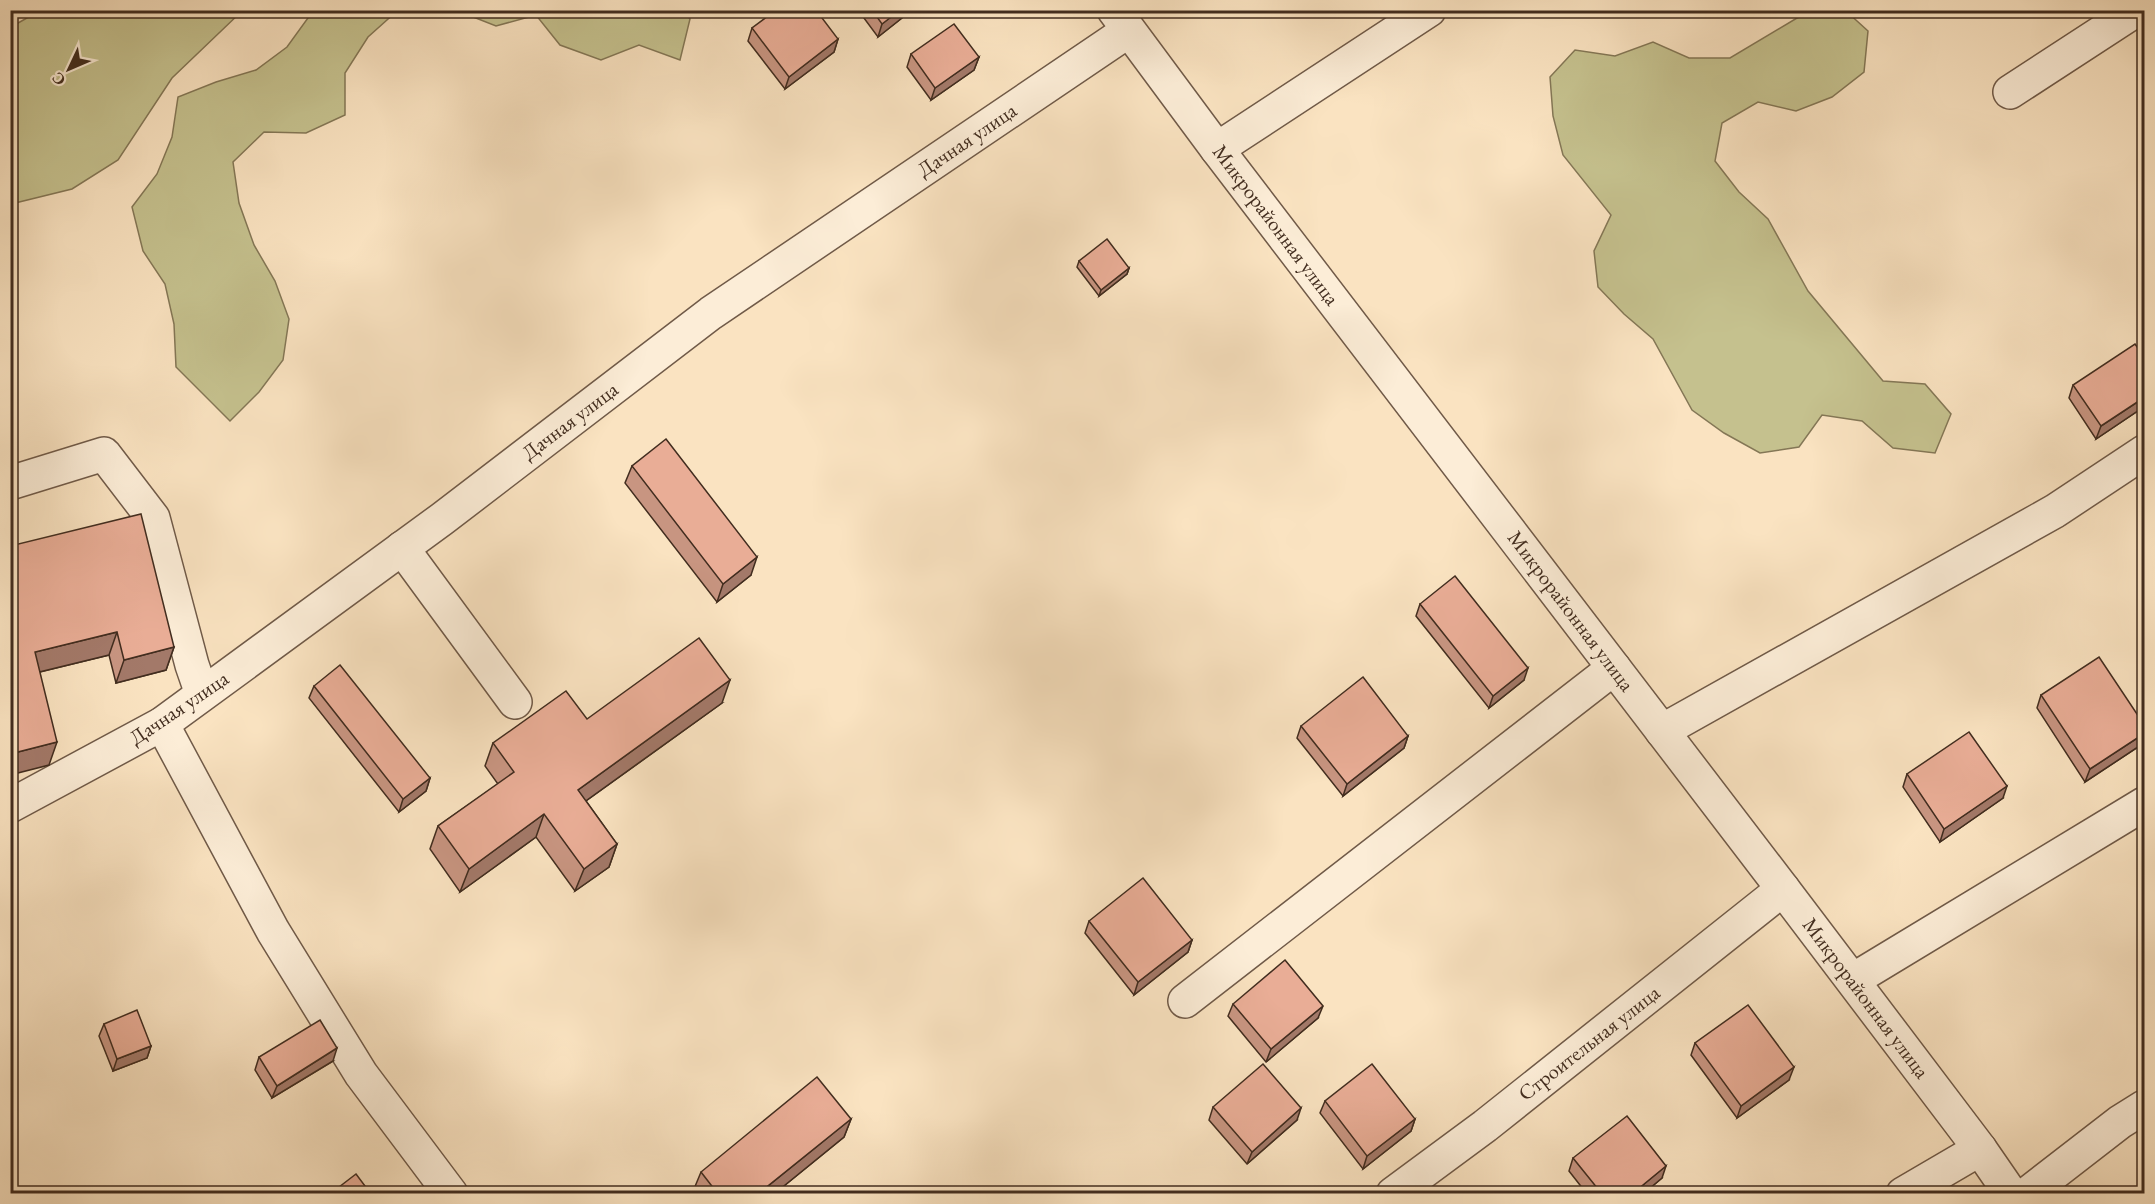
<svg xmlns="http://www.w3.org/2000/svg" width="2155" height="1204" viewBox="0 0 2155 1204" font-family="'EB Garamond',serif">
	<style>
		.green { fill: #c5c18e; stroke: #847756; stroke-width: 1.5 }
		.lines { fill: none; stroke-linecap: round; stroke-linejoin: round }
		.minor-casing { stroke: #705a48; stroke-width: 36 }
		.minor { stroke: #fcedd7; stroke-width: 33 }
		.wall { fill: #c89581; stroke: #422d1f; stroke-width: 1.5 }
		.shaded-wall { fill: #a37969; stroke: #422d1f; stroke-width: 1.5 }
		.building { fill: #e9ad96; stroke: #422d1f; stroke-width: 1.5 }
		.labels { text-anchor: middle; stroke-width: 4.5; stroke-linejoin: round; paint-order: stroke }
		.street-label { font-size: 21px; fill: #422d1f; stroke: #fcedd7 }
	</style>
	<rect width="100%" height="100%" fill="#fae3c1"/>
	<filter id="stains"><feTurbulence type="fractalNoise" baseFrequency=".00333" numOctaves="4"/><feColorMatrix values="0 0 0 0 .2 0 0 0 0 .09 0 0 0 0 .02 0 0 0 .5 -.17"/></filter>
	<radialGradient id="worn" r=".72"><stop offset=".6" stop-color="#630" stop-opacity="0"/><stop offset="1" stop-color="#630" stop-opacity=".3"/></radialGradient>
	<g class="green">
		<polygon points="41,10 242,10 242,11 172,78 118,160 72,189 11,204 11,27"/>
		<polygon points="1816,10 1846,11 1868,31 1864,72 1832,97 1796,111 1758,102 1722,123 1715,161 1739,192 1768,219 1808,291 1883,381 1925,384 1951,414 1935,453 1893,448 1862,421 1822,415 1799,447 1760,453 1724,433 1692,410 1653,339 1624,314 1598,287 1594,251 1611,215 1563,155 1553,116 1550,77 1575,50 1615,56 1653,42 1689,58 1730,58 1797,18"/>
		<polygon points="313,11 397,11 368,37 345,73 345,115 306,133 264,132 233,162 239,203 254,245 275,281 289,319 283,360 259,392 230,421 176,367 174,324 165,284 143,251 132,207 157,174 172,137 178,97 216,82 256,70 287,47"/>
		<polygon points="684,11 690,19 680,60 639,45 601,60 560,45 536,15 496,26 458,11"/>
	</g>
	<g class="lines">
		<defs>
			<g id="minor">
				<polyline points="1114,10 1217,149 1783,889 1980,1149 2011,1194"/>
				<polyline points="2010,92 2136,10"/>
				<polyline points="1217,149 1429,10"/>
				<polyline points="10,483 104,454 153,518 192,665 202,694"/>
				<polyline points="402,548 515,702"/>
				<polyline points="162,724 273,931 361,1074 451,1194"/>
				<polyline points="1662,731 2055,511 2144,452"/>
				<polyline points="10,806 162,724 442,519 711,313 1128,31"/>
				<polyline points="1853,980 2144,804"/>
				<polyline points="1185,1001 1614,668"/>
				<polyline points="1393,1194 1485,1126 1783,889"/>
				<polyline points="1903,1194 1980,1149"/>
				<polyline points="2027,1194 2120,1122 2144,1107"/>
			</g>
		</defs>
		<use href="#minor" class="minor-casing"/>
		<use href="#minor" class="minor"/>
	</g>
	<g class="wall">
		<polygon points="858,10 912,10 878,37"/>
		<polygon points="752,28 838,39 834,52 785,89 748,41"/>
		<polygon points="911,54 979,57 974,70 931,100 907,67"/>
		<polygon points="1079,261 1129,268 1127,274 1099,296 1077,267"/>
		<polygon points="2145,358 2145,406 2096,439 2069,398 2073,385"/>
		<polygon points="632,466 751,575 717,602 625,483"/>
		<polygon points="10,546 174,647 166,670 116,683 109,655 40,672 49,765"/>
		<polygon points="1420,604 1524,680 1489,708 1416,616"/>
		<polygon points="314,686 430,778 426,791 399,812 309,698"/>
		<polygon points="2041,695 2145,726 2145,740 2144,743 2085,782 2037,708"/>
		<polygon points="722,703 586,801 617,844 609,867 575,891 536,837 460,892 430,849 438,826 498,784 485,766 493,743 587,719"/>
		<polygon points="1301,726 1408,736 1404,748 1343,796 1297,738"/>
		<polygon points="1907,774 2003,798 1940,842 1903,787"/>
		<polygon points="1089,921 1192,940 1188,952 1134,995 1085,933"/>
		<polygon points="1233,1004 1318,1018 1266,1062 1228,1016"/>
		<polygon points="104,1024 151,1046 147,1058 113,1071 99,1036"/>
		<polygon points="1695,1043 1789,1080 1737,1118 1691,1055"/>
		<polygon points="259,1057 333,1061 272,1098 255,1070"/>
		<polygon points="1325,1101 1415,1119 1411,1131 1363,1169 1320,1113"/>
		<polygon points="1213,1107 1297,1120 1247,1164 1209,1120"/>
		<polygon points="851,1119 844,1137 774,1194 697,1194 694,1189 701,1172"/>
		<polygon points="1573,1158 1662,1178 1643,1194 1587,1194 1569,1171"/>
	</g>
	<g class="shaded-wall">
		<polygon points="900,10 912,10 878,37 882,24"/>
		<polygon points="838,39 834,52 785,89 789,77"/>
		<polygon points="979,57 974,70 931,100 935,88"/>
		<polygon points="1129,268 1127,274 1099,296 1101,290"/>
		<polygon points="2145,397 2145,406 2096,439 2101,426"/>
		<polygon points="757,557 751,575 717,602 723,584"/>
		<polygon points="117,632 109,655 27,675 35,652"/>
		<polygon points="174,647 166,670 116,683 124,660"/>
		<polygon points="1528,668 1524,680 1489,708 1493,696"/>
		<polygon points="730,680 722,703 569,813 578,790"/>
		<polygon points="2145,733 2144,743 2085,782 2090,769"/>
		<polygon points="1408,736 1404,748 1343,796 1347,784"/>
		<polygon points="57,742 49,765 10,775 10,754"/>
		<polygon points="430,778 426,791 399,812 403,799"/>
		<polygon points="2007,786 2003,798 1940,842 1944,829"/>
		<polygon points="544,814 536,837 460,892 469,869"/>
		<polygon points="617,844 609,867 575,891 584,869"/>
		<polygon points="1192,940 1188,952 1134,995 1138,982"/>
		<polygon points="1323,1006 1318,1018 1266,1062 1271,1049"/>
		<polygon points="151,1046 147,1058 113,1071 117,1059"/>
		<polygon points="337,1048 333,1061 272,1098 277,1086"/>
		<polygon points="1794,1067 1789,1080 1737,1118 1741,1106"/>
		<polygon points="1301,1108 1297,1120 1247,1164 1252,1152"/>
		<polygon points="851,1119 844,1137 774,1194 758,1194"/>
		<polygon points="1415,1119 1411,1131 1363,1169 1367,1156"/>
		<polygon points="1666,1166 1662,1178 1643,1194 1632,1194"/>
	</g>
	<g class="building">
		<polygon points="776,10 816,10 838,39 789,77 752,28"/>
		<polygon points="872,10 900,10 882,24"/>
		<polygon points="954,24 979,57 935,88 911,54"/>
		<polygon points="1107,239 1129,268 1101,290 1079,261"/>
		<polygon points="2135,344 2145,358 2145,397 2101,426 2073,385"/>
		<polygon points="666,439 757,557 723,584 632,466"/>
		<polygon points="141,514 174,647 124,660 117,632 35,652 57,742 10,754 10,546"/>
		<polygon points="1455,576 1528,668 1493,696 1420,604"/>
		<polygon points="699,638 730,680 578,790 617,844 584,869 544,814 469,869 438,826 514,772 493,743 566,691 587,719"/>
		<polygon points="2099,657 2145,726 2145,733 2090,769 2041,695"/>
		<polygon points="340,665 430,778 403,799 314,686"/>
		<polygon points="1363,677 1408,736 1347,784 1301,726"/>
		<polygon points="1969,732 2007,786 1944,829 1907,774"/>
		<polygon points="1143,878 1192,940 1138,982 1089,921"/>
		<polygon points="1285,960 1323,1006 1271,1049 1233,1004"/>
		<polygon points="1748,1005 1794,1067 1741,1106 1695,1043"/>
		<polygon points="137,1010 151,1046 117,1059 104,1024"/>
		<polygon points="320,1020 337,1048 277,1086 259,1057"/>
		<polygon points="1263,1064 1301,1108 1252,1152 1213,1107"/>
		<polygon points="1372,1064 1415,1119 1367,1156 1325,1101"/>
		<polygon points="817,1077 851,1119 758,1194 718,1194 701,1172"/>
		<polygon points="1627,1116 1666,1166 1632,1194 1602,1194 1573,1158"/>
		<polygon points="356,1174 371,1194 330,1194"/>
	</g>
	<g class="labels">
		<g class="street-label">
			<text transform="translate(967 140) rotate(-34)" y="7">Дачная улица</text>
			<text transform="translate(1276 225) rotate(53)" y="7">Микрорайонная улица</text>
			<text transform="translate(570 421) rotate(-37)" y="7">Дачная улица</text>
			<text transform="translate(1571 611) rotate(53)" y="7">Микрорайонная улица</text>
			<text transform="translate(179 708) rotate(-34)" y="7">Дачная улица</text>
			<text transform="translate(1866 998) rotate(53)" y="7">Микрорайонная улица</text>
			<text transform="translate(1589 1043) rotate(-38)" y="7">Строительная улица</text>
		</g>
	</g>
	<rect width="2155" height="1204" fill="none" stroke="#fae3c1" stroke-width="36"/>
	<rect x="12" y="12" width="2131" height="1180" fill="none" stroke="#422d1f" stroke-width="3"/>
	<rect x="18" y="18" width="2119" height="1168" fill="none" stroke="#422d1f" stroke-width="1.5"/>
	<g transform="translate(69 69) rotate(226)" stroke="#fcedd7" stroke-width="4.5" paint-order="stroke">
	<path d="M0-4.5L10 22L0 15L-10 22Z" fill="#422d1f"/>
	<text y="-9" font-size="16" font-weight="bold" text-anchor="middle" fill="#422d1f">С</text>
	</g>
	<rect width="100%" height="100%" filter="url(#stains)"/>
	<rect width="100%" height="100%" fill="url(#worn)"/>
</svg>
